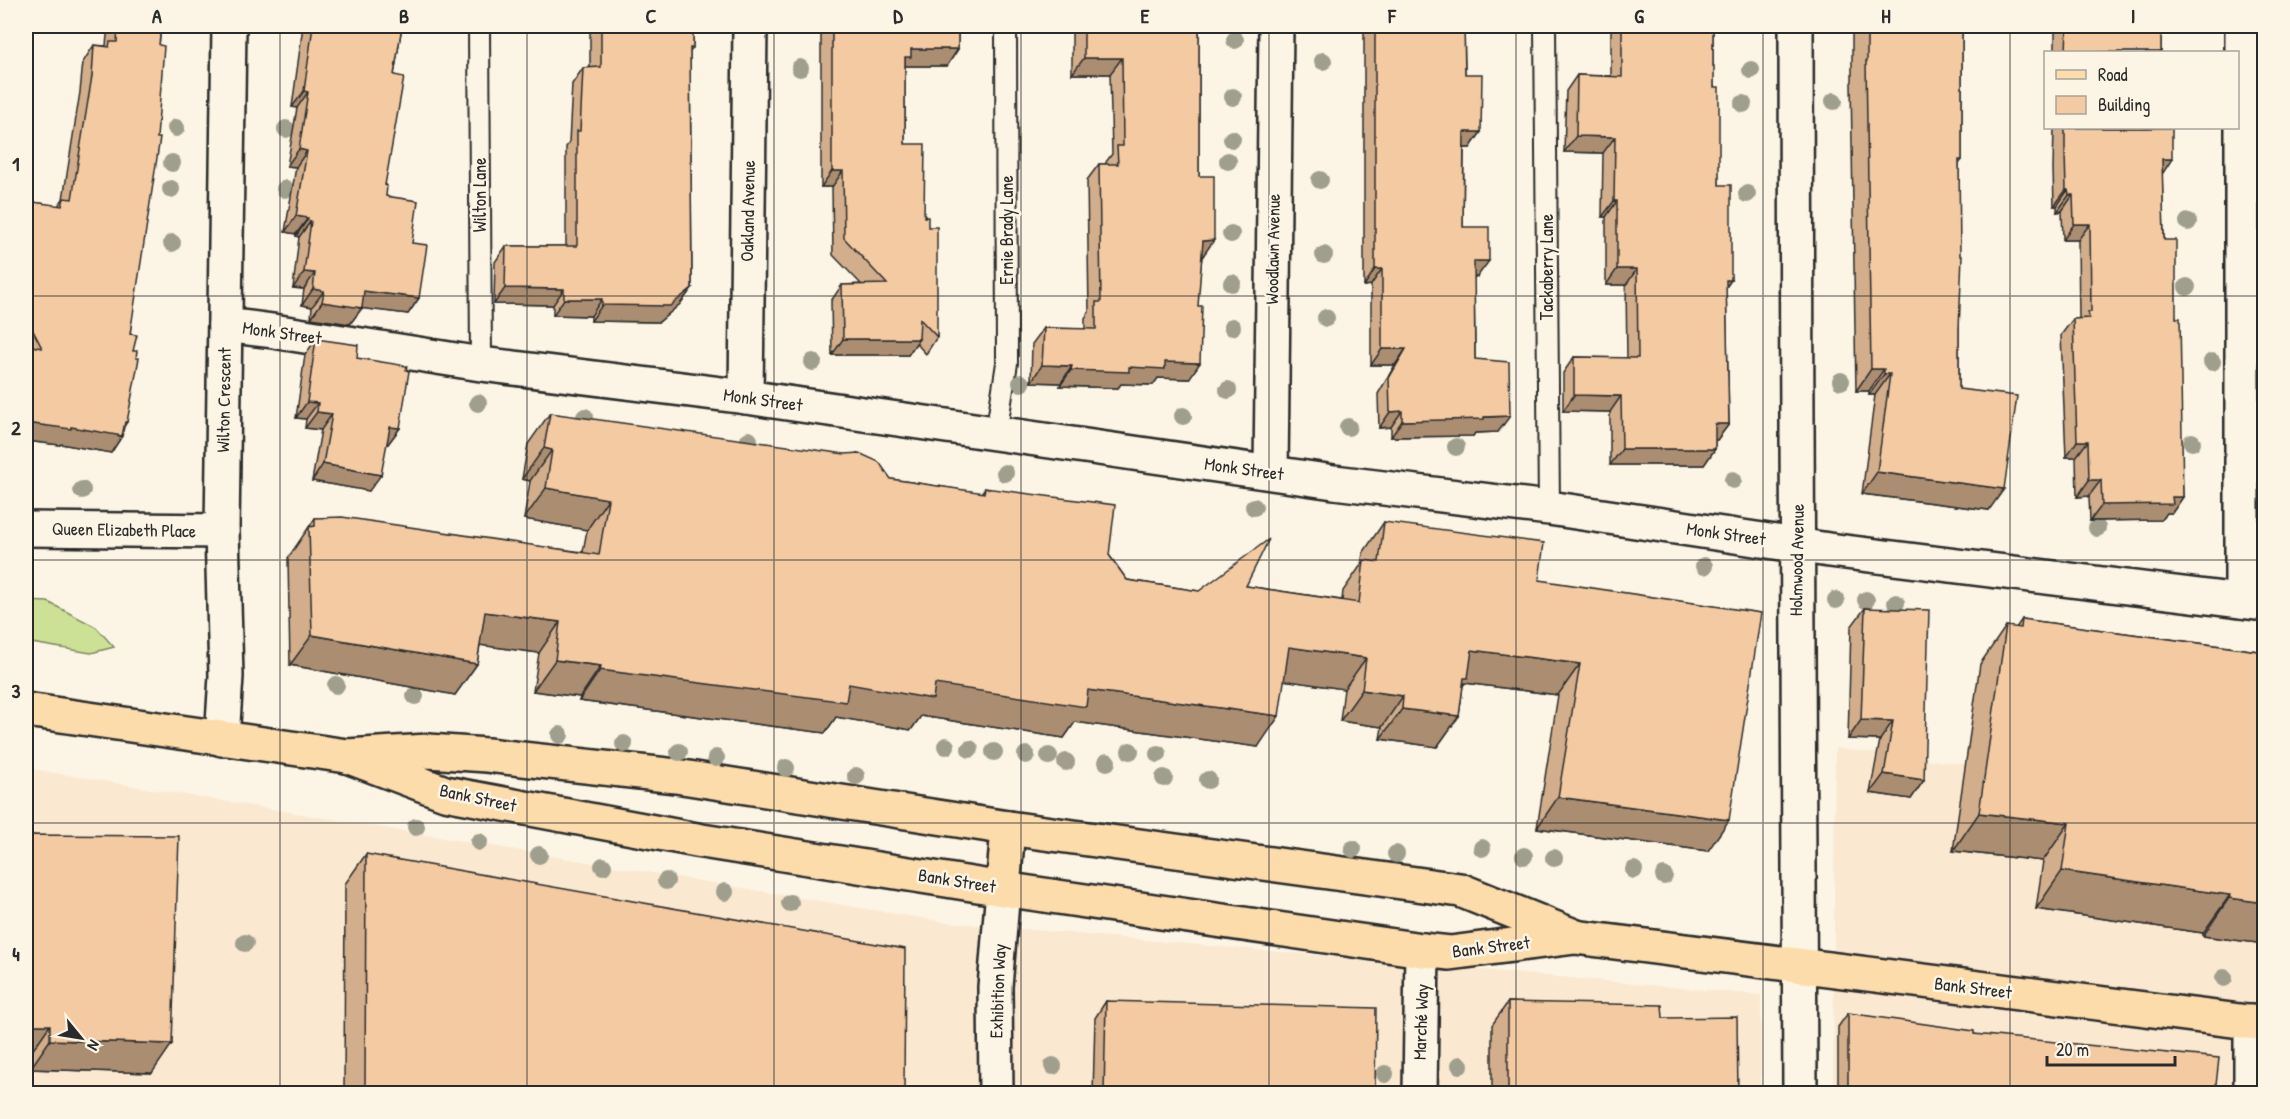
<svg xmlns="http://www.w3.org/2000/svg" width="2290" height="1119" viewBox="0 0 2290 1119" font-family="'Patrick Hand',sans-serif">
	<style>
		.built { fill: #fae8d1 }
		.green { fill: #cde196; stroke: #7c8660; stroke-width: 1.5 }
		.lines { fill: none; stroke-linecap: round; stroke-linejoin: round }
		.lane-casing { stroke: #2b2b2b; stroke-width: 24 }
		.street-casing { stroke: #2b2b2b; stroke-width: 38 }
		.primary-casing { stroke: #2b2b2b; stroke-width: 38 }
		.lane { stroke: #fcf5e5; stroke-width: 20 }
		.street { stroke: #fcf5e5; stroke-width: 33 }
		.primary { stroke: #fddcac; stroke-width: 33 }
		.tree { fill: #a09f8e }
		.wall { fill: #d2ae8c; stroke: #2b2b2b; stroke-width: 1.5 }
		.shaded-wall { fill: #ab8d72; stroke: #2b2b2b; stroke-width: 1.5 }
		.building { fill: #f4caa3; stroke: #2b2b2b; stroke-width: 1.5 }
		.grid { fill: none; stroke: #2b2b2b; stroke-width: 1.5; stroke-opacity: 0.55 }
		.labels { text-anchor: middle; stroke-width: 5; stroke-linejoin: round; paint-order: stroke }
		.street-label { font-size: 18px; fill: #2b2b2b; stroke: #fcf5e5 }
		.neatline { fill: none; stroke: #2b2b2b; stroke-width: 2 }
		.grid-label { font-size: 20px; text-anchor: middle; font-weight: bold; fill: #2b2b2b }
	</style>
	<rect width="100%" height="100%" fill="#fcf5e5"/>
	<filter id="ink" filterUnits="userSpaceOnUse"><feTurbulence type="fractalNoise" baseFrequency=".0167" numOctaves="2"/><feDisplacementMap in="SourceGraphic" scale="12" xChannelSelector="R" yChannelSelector="G"/><feConvolveMatrix kernelMatrix="1 2 1 2 8 2 1 2 1" color-interpolation-filters="sRGB"/></filter>
	<g filter="url(#ink)">
		<g class="built">
			<polygon points="2264,681 2264,1093 1833,1094 1835,748 2048,775"/>
			<polygon points="26,768 945,922 1761,995 1761,1093 26,1093"/>
		</g>
		<polygon class="green" points="26,601 48,602 96,627 114,647 91,653 26,642"/>
		<g class="lines">
			<defs>
				<g id="lane">
					<polyline points="479,26 481,364"/>
					<polyline points="1545,26 1549,508"/>
					<polyline points="996,434 1007,363 1006,26"/>
				</g>
				<g id="street">
					<path d="M1796,26C1797,382 1797,737 1800,1094"/>
					<polyline points="225,325 273,331 481,364 746,397 1334,482 1549,508 1829,550 2264,604"/>
					<polyline points="746,397 750,26"/>
					<polyline points="1271,472 1276,26"/>
					<polyline points="26,529 222,531"/>
					<polyline points="2242,601 2242,26"/>
					<polyline points="222,739 226,676 222,531 229,26"/>
					<polyline points="2251,1022 2251,1094"/>
					<polyline points="996,1094 995,987 1003,889"/>
					<polyline points="1420,1094 1422,950"/>
				</g>
				<g id="primary">
					<polyline points="26,710 347,756 428,751 487,755 676,776 1008,828 1460,890 1574,936"/>
					<polyline points="347,756 445,793 702,841 1003,889 1422,950 1450,953 1575,937 2264,1024"/>
					<polyline points="1003,889 1008,828"/>
				</g>
			</defs>
			<use href="#lane" class="lane-casing"/>
			<use href="#street" class="street-casing"/>
			<use href="#primary" class="primary-casing"/>
			<use href="#lane" class="lane"/>
			<use href="#street" class="street"/>
			<use href="#primary" class="primary"/>
		</g>
		<g class="tree">
			<circle cx="1235" cy="40" r="9"/>
			<circle cx="1323" cy="61" r="9"/>
			<circle cx="800" cy="68" r="9"/>
			<circle cx="1751" cy="70" r="9"/>
			<circle cx="1233" cy="97" r="9"/>
			<circle cx="1834" cy="101" r="9"/>
			<circle cx="1743" cy="104" r="9"/>
			<circle cx="176" cy="128" r="9"/>
			<circle cx="286" cy="129" r="9"/>
			<circle cx="1232" cy="139" r="9"/>
			<circle cx="1228" cy="161" r="9"/>
			<circle cx="172" cy="163" r="9"/>
			<circle cx="1320" cy="180" r="9"/>
			<circle cx="171" cy="189" r="9"/>
			<circle cx="285" cy="189" r="9"/>
			<circle cx="1747" cy="194" r="9"/>
			<circle cx="2188" cy="222" r="9"/>
			<circle cx="1231" cy="234" r="9"/>
			<circle cx="172" cy="243" r="9"/>
			<circle cx="1324" cy="255" r="9"/>
			<circle cx="1232" cy="283" r="9"/>
			<circle cx="2187" cy="287" r="9"/>
			<circle cx="1326" cy="318" r="9"/>
			<circle cx="1232" cy="327" r="9"/>
			<circle cx="813" cy="362" r="9"/>
			<circle cx="2212" cy="362" r="9"/>
			<circle cx="1841" cy="381" r="9"/>
			<circle cx="1021" cy="383" r="9"/>
			<circle cx="1228" cy="390" r="9"/>
			<circle cx="478" cy="403" r="9"/>
			<circle cx="1183" cy="416" r="9"/>
			<circle cx="585" cy="417" r="9"/>
			<circle cx="1348" cy="427" r="9"/>
			<circle cx="749" cy="440" r="9"/>
			<circle cx="2192" cy="442" r="9"/>
			<circle cx="1456" cy="447" r="9"/>
			<circle cx="1005" cy="473" r="9"/>
			<circle cx="1733" cy="480" r="9"/>
			<circle cx="82" cy="490" r="9"/>
			<circle cx="1254" cy="507" r="9"/>
			<circle cx="2097" cy="528" r="9"/>
			<circle cx="1704" cy="566" r="9"/>
			<circle cx="1836" cy="600" r="9"/>
			<circle cx="1866" cy="600" r="9"/>
			<circle cx="1896" cy="603" r="9"/>
			<circle cx="336" cy="685" r="9"/>
			<circle cx="415" cy="696" r="9"/>
			<circle cx="560" cy="735" r="9"/>
			<circle cx="624" cy="744" r="9"/>
			<circle cx="946" cy="746" r="9"/>
			<circle cx="970" cy="749" r="9"/>
			<circle cx="1130" cy="751" r="9"/>
			<circle cx="679" cy="752" r="9"/>
			<circle cx="994" cy="752" r="9"/>
			<circle cx="1158" cy="754" r="9"/>
			<circle cx="1026" cy="755" r="9"/>
			<circle cx="1049" cy="756" r="9"/>
			<circle cx="716" cy="758" r="9"/>
			<circle cx="1066" cy="762" r="9"/>
			<circle cx="1107" cy="762" r="9"/>
			<circle cx="786" cy="768" r="9"/>
			<circle cx="856" cy="776" r="9"/>
			<circle cx="1164" cy="778" r="9"/>
			<circle cx="1208" cy="780" r="9"/>
			<circle cx="416" cy="827" r="9"/>
			<circle cx="479" cy="842" r="9"/>
			<circle cx="1482" cy="848" r="9"/>
			<circle cx="1353" cy="849" r="9"/>
			<circle cx="1396" cy="854" r="9"/>
			<circle cx="539" cy="855" r="9"/>
			<circle cx="1524" cy="856" r="9"/>
			<circle cx="1554" cy="858" r="9"/>
			<circle cx="603" cy="866" r="9"/>
			<circle cx="1634" cy="870" r="9"/>
			<circle cx="1664" cy="876" r="9"/>
			<circle cx="666" cy="881" r="9"/>
			<circle cx="725" cy="892" r="9"/>
			<circle cx="790" cy="903" r="9"/>
			<circle cx="245" cy="943" r="9"/>
			<circle cx="2224" cy="978" r="9"/>
			<circle cx="1460" cy="1065" r="9"/>
			<circle cx="1053" cy="1066" r="9"/>
			<circle cx="1385" cy="1074" r="9"/>
		</g>
		<g class="wall">
			<polygon points="114,26 161,26 130,334 133,351 122,436 111,453 61,444 60,445 26,441 26,212 33,202 58,206 63,199 80,92 83,62 94,45 106,46 107,35"/>
			<polygon points="303,26 402,26 394,75 385,185 386,196 412,243 419,298 408,314 362,308 350,324 311,318 312,307 302,305 304,289 293,288 299,237 296,236 296,234 285,232 296,167 287,166 297,108 292,107"/>
			<polygon points="590,26 693,26 693,48 690,52 692,288 680,304 659,322 591,321 591,316 553,315 553,305 494,304 495,262 506,246 566,246 566,147 569,143 572,84 583,68 590,67"/>
			<polygon points="821,26 958,26 958,49 947,66 905,66 905,144 928,227 937,337 926,354 916,343 908,355 832,355 831,301 842,285 861,284 833,255 832,187 821,187"/>
			<polygon points="1072,26 1199,26 1199,176 1203,256 1202,256 1189,379 1158,378 1153,385 1121,384 1118,388 1060,386 1061,383 1031,382 1032,344 1044,328 1085,329 1085,318 1089,312 1087,180 1099,164 1106,164 1106,162 1112,154 1110,74 1072,74"/>
			<polygon points="1364,26 1464,26 1465,74 1481,132 1470,148 1464,148 1463,227 1477,277 1474,277 1475,359 1498,432 1475,433 1473,436 1391,437 1391,427 1379,428 1378,394 1395,365 1371,365 1371,285 1364,286"/>
			<polygon points="1611,26 1713,26 1713,66 1719,185 1731,280 1726,287 1729,424 1717,440 1715,440 1715,449 1704,465 1610,465 1610,412 1563,411 1563,373 1574,357 1627,358 1626,285 1606,285 1606,217 1602,217 1603,153 1564,152 1566,91 1577,75 1611,76"/>
			<polygon points="1852,26 1962,26 1962,160 1959,164 1959,389 1989,510 1862,494 1875,395 1869,395 1869,391 1856,391 1851,83 1852,81"/>
			<rect x="2055" y="26" width="106" height="26"/>
			<polygon points="2054,128 2172,128 2162,174 2164,240 2176,318 2183,497 2172,513 2166,513 2161,520 2090,521 2089,496 2077,497 2076,457 2066,457 2061,335 2073,319 2079,319 2078,240 2063,240 2062,211 2057,212 2057,206 2054,206 2053,169"/>
			<polygon points="316,339 357,358 400,428 388,444 386,444 369,491 312,481 321,430 305,428 306,419 296,418 305,355"/>
			<polygon points="550,413 891,479 981,493 985,488 1109,555 1127,580 1199,591 1246,586 1342,600 1343,591 1361,565 1363,553 1384,522 1539,580 1708,851 1537,828 1558,695 1465,683 1463,685 1459,716 1437,747 1380,739 1382,727 1340,721 1344,689 1284,680 1258,747 1075,722 1064,738 921,716 911,730 836,717 825,733 579,701 580,697 533,691 539,653 480,645 477,664 455,695 290,665 288,558 315,518 583,552 587,530 524,519 530,481 522,479 528,444"/>
			<polygon points="1865,608 1924,780 1911,799 1870,793 1880,740 1848,739 1851,627"/>
			<polygon points="2022,619 2265,652 2265,944 2203,936 2203,933 2036,909 2043,861 1953,851 1980,664 2006,626 2016,628"/>
			<polygon points="26,835 152,1073 30,1069"/>
			<polygon points="366,854 902,1094 344,1094 345,884"/>
			<polygon points="1106,1001 1375,1094 1093,1094 1095,1018"/>
			<polygon points="1508,1002 1663,1018 1738,1094 1492,1094 1492,1025"/>
			<polygon points="1848,1013 1974,1034 2215,1094 1838,1094 1838,1027"/>
		</g>
		<g class="shaded-wall">
			<polygon points="911,49 958,49 947,66 905,66 905,57"/>
			<polygon points="1084,58 1122,58 1110,74 1072,74"/>
			<polygon points="304,91 308,92 297,108 292,107"/>
			<polygon points="1464,132 1481,132 1470,148 1453,148"/>
			<polygon points="1576,136 1615,137 1603,153 1564,152"/>
			<polygon points="299,149 307,151 296,167 287,166"/>
			<polygon points="2162,159 2172,159 2161,176"/>
			<polygon points="832,171 843,171 832,187 821,187"/>
			<polygon points="2066,190 2068,190 2057,206 2054,206"/>
			<polygon points="2069,195 2073,195 2062,211 2057,212"/>
			<polygon points="1614,201 1617,201 1606,217 1602,217"/>
			<polygon points="296,216 308,218 296,234 285,232"/>
			<polygon points="307,220 311,221 299,237 296,236"/>
			<polygon points="2074,224 2090,224 2078,240 2063,240"/>
			<polygon points="1214,240 1203,256 1192,257 1203,241"/>
			<polygon points="1474,261 1489,261 1477,277 1463,277"/>
			<polygon points="1375,269 1382,269 1371,285 1364,286"/>
			<polygon points="1617,269 1637,269 1626,285 1606,285"/>
			<polygon points="304,272 315,273 304,289 293,288"/>
			<polygon points="1726,280 1731,280 1720,296"/>
			<polygon points="505,288 564,289 553,305 494,304"/>
			<polygon points="692,288 680,304 659,322 591,321 602,305"/>
			<polygon points="313,289 324,291 312,307 302,305"/>
			<polygon points="364,291 419,298 408,314 358,308 362,308 350,324 311,318 322,302"/>
			<polygon points="564,299 602,299 591,316 553,315"/>
			<polygon points="843,339 919,339 908,355 832,355"/>
			<polygon points="1382,349 1406,349 1395,365 1371,365"/>
			<polygon points="1165,362 1200,363 1189,379 1158,378 1153,385 1121,384 1118,388 1060,386 1071,370 1129,367"/>
			<polygon points="1042,365 1072,366 1061,383 1031,382"/>
			<polygon points="1871,369 1884,369 1869,391 1856,391"/>
			<polygon points="1884,374 1890,374 1875,395 1869,395"/>
			<polygon points="1574,395 1621,396 1610,412 1563,411"/>
			<polygon points="307,402 318,403 306,419 296,418"/>
			<polygon points="1402,411 1391,427 1379,428 1390,412"/>
			<polygon points="317,412 332,414 321,430 305,428"/>
			<polygon points="1510,416 1498,432 1475,433 1473,436 1391,437 1402,421"/>
			<polygon points="125,422 127,422 118,436 122,436 111,453 61,444 60,445 26,441 26,423 71,427"/>
			<polygon points="1715,424 1729,424 1717,440 1704,440"/>
			<polygon points="390,427 400,428 388,444 378,443"/>
			<polygon points="2077,441 2088,441 2076,457 2066,457"/>
			<polygon points="544,448 552,450 530,481 522,479"/>
			<polygon points="1622,449 1715,449 1704,465 1610,465"/>
			<polygon points="323,464 381,475 369,491 312,481"/>
			<polygon points="1877,472 2004,489 1989,510 1862,494"/>
			<polygon points="2089,480 2101,480 2089,496 2077,497"/>
			<polygon points="546,488 608,499 587,530 524,519"/>
			<polygon points="2172,497 2183,497 2172,513 2166,513 2161,520 2090,521 2102,505"/>
			<polygon points="485,612 560,622 539,653 463,643"/>
			<polygon points="312,635 477,664 455,695 290,665"/>
			<polygon points="1289,647 1366,658 1344,689 1268,678"/>
			<polygon points="1472,650 1580,664 1558,695 1465,683 1446,709"/>
			<polygon points="555,660 601,666 580,697 533,691"/>
			<polygon points="600,670 849,684 935,684 1088,690 1279,716 1258,747 1075,722 1064,738 921,716 911,730 836,717 825,733 579,701"/>
			<polygon points="1362,690 1403,696 1382,727 1340,721"/>
			<polygon points="1402,709 1459,716 1437,747 1380,739"/>
			<polygon points="1861,720 1893,721 1880,740 1848,739"/>
			<polygon points="1884,774 1924,780 1911,799 1870,793"/>
			<polygon points="1558,797 1729,820 1708,851 1537,828"/>
			<polygon points="1979,813 2069,823 2043,861 1953,851"/>
			<polygon points="2062,871 2230,895 2203,933 2036,909"/>
			<polygon points="2229,898 2265,903 2265,944 2203,936"/>
			<polygon points="26,1025 50,1025 30,1054 26,1054"/>
			<polygon points="50,1040 172,1044 152,1073 30,1069"/>
			<polygon points="365,1088 614,1090 611,1094 361,1094"/>
			<polygon points="816,1090 904,1091 902,1094 814,1094"/>
		</g>
		<g class="building">
			<polygon points="118,26 161,26 159,45 164,46 157,138 160,138 130,334 137,335 133,351 137,351 136,358 139,358 127,422 125,422 122,436 71,427 71,429 26,423 27,414 26,414 26,345 42,348 26,317 26,247 33,202 62,206 64,198 72,199 92,76 94,45 109,47 110,42 117,42"/>
			<polygon points="313,26 402,26 394,75 404,77 385,185 387,186 386,196 418,201 412,243 427,245 419,298 364,291 362,308 322,302 324,291 313,289 315,273 304,272 311,221 307,220 308,218 296,216 307,151 299,149 308,92 304,91"/>
			<polygon points="601,26 693,26 693,48 690,48 692,288 670,306 602,305 602,299 564,299 564,289 505,288 506,246 577,246 577,131 580,131 583,68 601,67"/>
			<polygon points="832,26 958,26 958,49 911,49 911,57 905,57 905,144 925,144 924,217 928,217 928,227 937,227 937,337 920,319 919,339 843,339 842,285 887,284 844,238 843,171 832,171"/>
			<polygon points="1084,26 1199,26 1199,176 1214,176 1214,240 1203,241 1198,306 1202,306 1200,363 1165,362 1165,369 1129,367 1129,372 1071,370 1072,366 1042,365 1044,328 1096,329 1096,302 1101,302 1099,164 1118,164 1117,146 1123,146 1122,58 1084,58"/>
			<polygon points="1375,26 1464,26 1465,74 1482,74 1481,132 1464,132 1463,227 1489,227 1489,261 1474,261 1475,359 1509,362 1510,416 1484,417 1484,419 1402,421 1402,411 1390,412 1389,378 1406,349 1382,349 1382,269 1375,269"/>
			<polygon points="1622,26 1713,26 1713,66 1714,66 1714,87 1719,87 1719,185 1731,185 1731,280 1726,280 1729,424 1715,424 1715,449 1622,449 1621,396 1574,395 1574,357 1638,358 1637,269 1617,269 1617,201 1614,201 1615,137 1576,136 1577,75 1622,77"/>
			<polygon points="1867,26 1962,26 1962,160 1959,160 1960,256 1962,256 1959,329 1959,389 2017,396 2004,489 1877,472 1890,374 1884,374 1884,369 1871,369 1866,61 1867,61"/>
			<polygon points="2067,26 2161,26 2161,52 2066,52"/>
			<polygon points="2065,128 2172,128 2172,159 2162,159 2164,240 2176,240 2176,318 2180,318 2183,497 2172,497 2173,504 2102,505 2101,480 2089,480 2088,441 2077,441 2073,319 2089,318 2088,312 2091,312 2090,224 2074,224 2073,195 2069,195 2068,190 2066,190 2065,153"/>
			<polygon points="316,339 358,345 357,358 407,366 406,370 409,371 400,428 390,427 381,475 323,464 332,414 317,412 318,403 307,402"/>
			<polygon points="550,413 845,454 859,453 879,462 891,479 984,493 985,488 1115,505 1109,555 1127,580 1199,591 1269,539 1246,586 1359,603 1364,560 1379,562 1384,522 1544,543 1539,580 1761,613 1729,820 1558,797 1580,664 1472,650 1468,678 1464,678 1459,716 1402,709 1403,696 1362,690 1366,658 1289,647 1279,716 1088,690 1086,707 935,684 933,699 849,684 846,702 600,670 601,666 555,660 560,622 485,612 477,664 312,635 309,527 315,526 315,518 342,517 599,555 608,499 546,488 552,450 544,448"/>
			<polygon points="1865,608 1929,610 1924,780 1884,774 1893,721 1861,720"/>
			<polygon points="2022,619 2265,652 2265,903 2229,898 2230,895 2062,871 2069,823 1979,813 2006,626 2021,628"/>
			<polygon points="26,835 179,836 172,1044 50,1040 50,1025 26,1025"/>
			<polygon points="366,854 905,949 904,1091 816,1090 816,1094 614,1094 614,1090 365,1088"/>
			<polygon points="1106,1001 1376,1008 1375,1094 1104,1094"/>
			<polygon points="1508,1002 1662,1005 1663,1018 1737,1017 1738,1094 1508,1094"/>
			<polygon points="1848,1013 1974,1031 1974,1034 2219,1058 2215,1094 1848,1094"/>
		</g>
	</g>
	<path class="grid" d="M280,26V1094M527,26V1094M774,26V1094M1021,26V1094M1269,26V1094M1516,26V1094M1763,26V1094M2010,26V1094M26,296H2264M26,560H2264M26,823H2264"/>
	<g class="labels">
		<g class="street-label">
			<text transform="translate(480 195) rotate(-90)" y="6">Wilton Lane</text>
			<text transform="translate(748 211) rotate(-89)" y="6">Oakland Avenue</text>
			<text transform="translate(1007 230) rotate(-90)" y="6">Ernie Brady Lane</text>
			<text transform="translate(1273 249) rotate(-89)" y="6">Woodlawn Avenue</text>
			<text transform="translate(1547 267) rotate(-90)" y="6">Tackaberry Lane</text>
			<text transform="translate(282 333) rotate(8)" y="6">Monk Street</text>
			<text transform="translate(224 400) rotate(-89)" y="6">Wilton Crescent</text>
			<text transform="translate(763 400) rotate(8)" y="6">Monk Street</text>
			<text transform="translate(1244 469) rotate(8)" y="6">Monk Street</text>
			<text transform="translate(124 530) rotate(1)" y="6">Queen Elizabeth Place</text>
			<text transform="translate(1726 534) rotate(8)" y="6">Monk Street</text>
			<text transform="translate(1797 560) rotate(-89)" y="6">Holmwood Avenue</text>
			<text transform="translate(478 798) rotate(12)" y="6">Bank Street</text>
			<text transform="translate(957 881) rotate(9)" y="6">Bank Street</text>
			<text transform="translate(1491 947) rotate(-7)" y="6">Bank Street</text>
			<text transform="translate(1973 988) rotate(7)" y="6">Bank Street</text>
			<text transform="translate(998 991) rotate(-88)" y="6">Exhibition Way</text>
			<text transform="translate(1421 1022) rotate(-88)" y="6">Marché Way</text>
		</g>
	</g>
	<rect width="2290" height="1119" fill="none" stroke="#fcf5e5" stroke-width="66"/>
	<rect x="2044" y="51" width="195" height="78" fill="#fcf5e5" stroke="#a8a49b" stroke-width="1.5"/>
	<rect x="2056" y="70" width="30" height="9" fill="#fddcac" stroke="#a8a49b" stroke-width="1.5"/>
	<text x="2098" y="81" font-size="18" fill="#2b2b2b">Road</text>
	<rect x="2056" y="96" width="30" height="18" fill="#f4caa3" stroke="#a8a49b" stroke-width="1.5"/>
	<text x="2098" y="111" font-size="18" fill="#2b2b2b">Building</text>
	<g transform="translate(81 1038) rotate(120)" stroke="#fcf5e5" stroke-width="4.5" paint-order="stroke">
	<path d="M0-4.5L10 22L0 15L-10 22Z" fill="#2b2b2b"/>
	<text y="-9" font-size="16" font-weight="bold" text-anchor="middle" fill="#2b2b2b">N</text>
	</g>
	<path d="M2047 1056v9h128v-9" fill="none" stroke="#2b2b2b" stroke-width="3"/>
	<text x="2056" y="1056" font-size="18" fill="#2b2b2b" stroke="#fcf5e5" stroke-width="4.5" paint-order="stroke">20 m</text>
	<rect x="33" y="33" width="2224" height="1053" class="neatline"/>
	<g class="grid-label">
		<text x="157" y="23">A</text>
		<text x="404" y="23">B</text>
		<text x="651" y="23">C</text>
		<text x="898" y="23">D</text>
		<text x="1145" y="23">E</text>
		<text x="1392" y="23">F</text>
		<text x="1639" y="23">G</text>
		<text x="1886" y="23">H</text>
		<text x="2133" y="23">I</text>
		<text x="16" y="171">1</text>
		<text x="16" y="435">2</text>
		<text x="16" y="698">3</text>
		<text x="16" y="961">4</text>
	</g>
</svg>
